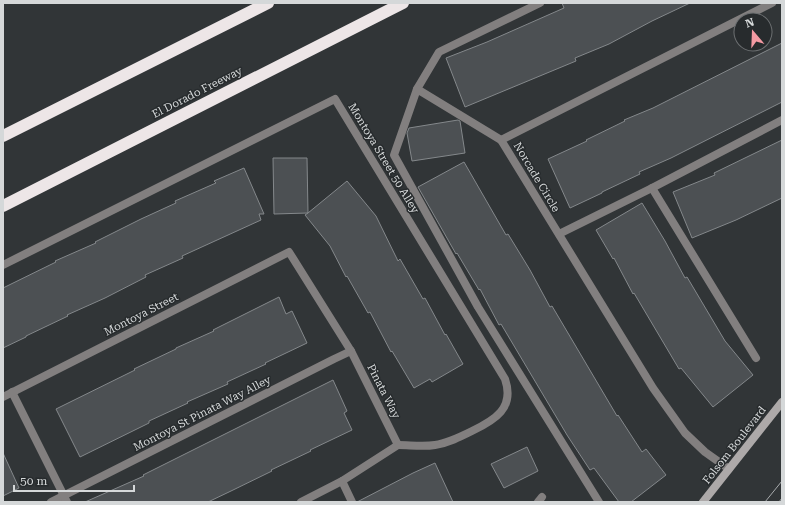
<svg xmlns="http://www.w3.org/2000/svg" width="785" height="505" viewBox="0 0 785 505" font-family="'Roboto Serif',serif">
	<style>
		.building { fill: #4c5053; stroke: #84888b }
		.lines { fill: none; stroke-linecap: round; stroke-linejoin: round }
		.lane { stroke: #827f7f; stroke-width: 8 }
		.street { stroke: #827f7f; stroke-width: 8 }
		.secondary { stroke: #ada9a9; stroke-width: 8 }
		.highway { stroke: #ede6e7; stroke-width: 12 }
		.tram { stroke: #a8abad; stroke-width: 1 }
		.labels { text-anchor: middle; stroke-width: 3; stroke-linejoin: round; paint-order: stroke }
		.street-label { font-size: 11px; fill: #d5d8d9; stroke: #272b2d }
	</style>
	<rect width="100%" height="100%" fill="#313537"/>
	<g class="building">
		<polygon points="562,3 690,3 652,21 609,44 575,58 576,61 465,107 446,58 487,42 564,8"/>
		<polygon points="782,43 782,102 671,158 639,172 640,174 602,192 602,193 570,208 548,159 587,141 586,140 625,121 624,120 653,108"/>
		<polygon points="458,120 460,121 465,153 412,161 407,133 409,128"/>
		<polygon points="782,140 782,198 736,220 692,238 673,192 715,175 714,173"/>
		<polygon points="273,158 307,158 308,213 347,181 376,216 398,261 400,259 423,299 425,298 445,335 446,334 463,364 432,382 430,379 414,388 392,351 391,352 370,312 368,313 347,276 346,277 330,246 305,215 308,213 274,214"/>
		<polygon points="464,162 506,235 508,234 530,270 550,307 552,306 617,416 618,415 642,452 646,449 666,475 631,502 619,502 594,468 590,470 567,435 501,324 499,325 480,289 479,290 457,253 456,254 418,187"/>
		<polygon points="244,168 264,214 259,214 261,220 182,256 183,258 145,275 146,277 105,298 67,315 68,316 26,336 26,337 3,348 3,288 56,262 55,261 96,243 95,242 141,219 176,203 175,201 216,183 214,181"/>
		<polygon points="642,203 665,241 685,278 687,277 725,341 753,375 713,407 681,368 679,369 634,293 633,294 614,258 613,259 596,230"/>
		<polygon points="279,297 286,314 292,311 307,343 265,363 266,364 227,382 228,384 187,402 188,403 149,421 149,423 80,457 56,409 135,370 134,369 176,349 176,348 214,331 213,330"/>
		<polygon points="333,380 347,411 344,413 352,430 310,450 311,451 271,470 272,471 231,491 208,502 85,502 144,476 143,475"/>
		<polygon points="527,447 538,471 504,488 491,464"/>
		<polygon points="3,453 19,488 3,496"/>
		<polygon points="435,463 453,502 357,502 413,473"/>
	</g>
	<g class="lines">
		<g class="lane">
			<polyline points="417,89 439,52 540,3"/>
			<polyline points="501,140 417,89 394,155 478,307 599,502"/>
			<polyline points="652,188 756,358"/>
			<polyline points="559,234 652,188 782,120"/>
			<path d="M3,265L335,99L505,379C515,408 495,420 472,431C460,437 448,443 435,445C423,447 410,445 398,445"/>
			<polyline points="342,481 352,502"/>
			<polyline points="51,502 334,359 351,351"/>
			<polyline points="538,502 542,497"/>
		</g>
		<g class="street">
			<polyline points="12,392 67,502"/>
			<polyline points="3,397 289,252 351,351 398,445 342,481 301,502"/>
			<polyline points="729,469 705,452 685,433 653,388 501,140 772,3"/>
		</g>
		<polyline class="secondary" points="703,502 782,402"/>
		<g class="highway">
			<polyline points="3,136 268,3"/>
			<polyline points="3,206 403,3"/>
		</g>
		<g class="tram">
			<polyline points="765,502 782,481"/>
			<polyline points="779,502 782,498"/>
		</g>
	</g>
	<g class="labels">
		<g class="street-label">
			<text transform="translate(197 92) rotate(-27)" y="4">El Dorado Freeway</text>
			<text transform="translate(384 158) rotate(59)" y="4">Montoya Street 50 Alley</text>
			<text transform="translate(537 177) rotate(59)" y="4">Norcade Circle</text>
			<text transform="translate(141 314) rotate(-27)" y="4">Montoya Street</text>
			<text transform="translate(384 391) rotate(63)" y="4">Pinata Way</text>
			<text transform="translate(202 413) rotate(-27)" y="4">Montoya St Pinata Way Alley</text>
			<text transform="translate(734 445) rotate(-52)" y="4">Folsom Boulevard</text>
		</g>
	</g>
	<rect width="785" height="505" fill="none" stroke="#d5d8d9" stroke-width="8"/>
	<g transform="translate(753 32) rotate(341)"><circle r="19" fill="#272b2d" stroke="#6d7072"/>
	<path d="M0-3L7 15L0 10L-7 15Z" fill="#f49aa3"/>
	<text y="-6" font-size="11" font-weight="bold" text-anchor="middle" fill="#d5d8d9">N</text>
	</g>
	<path d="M14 485v6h120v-6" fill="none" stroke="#d5d8d9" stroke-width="2"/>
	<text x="20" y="485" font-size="12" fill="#d5d8d9" stroke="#272b2d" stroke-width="3" paint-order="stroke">50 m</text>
</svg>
